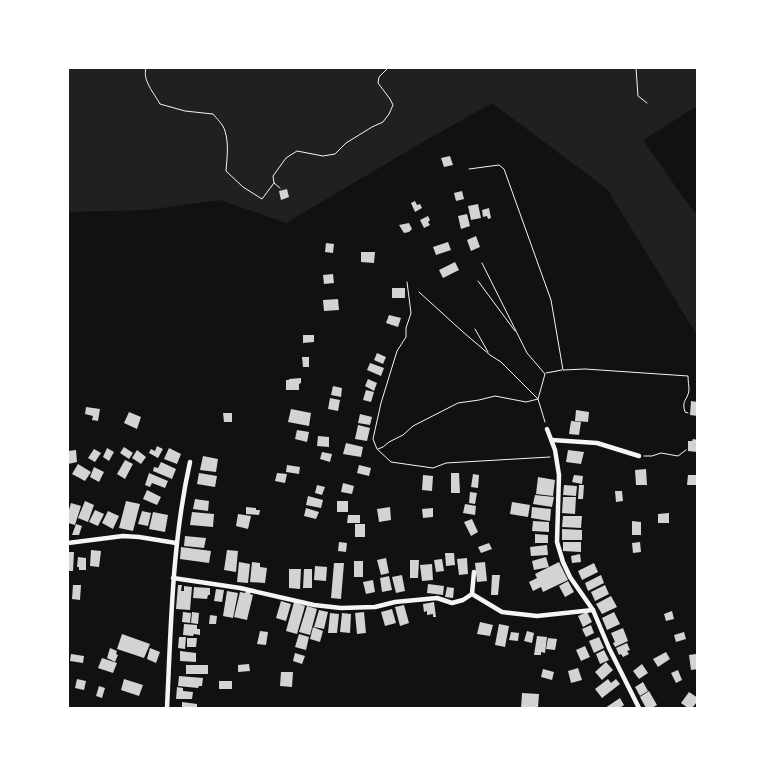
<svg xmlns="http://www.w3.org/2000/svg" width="765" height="776" viewBox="0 0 765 776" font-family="'Public Sans',sans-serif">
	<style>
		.green { fill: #202020 }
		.building { fill: #d3d3d3 }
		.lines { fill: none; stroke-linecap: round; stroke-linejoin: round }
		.path { stroke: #f5f5f5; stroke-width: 1 }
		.minor { stroke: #f5f5f5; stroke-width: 4.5 }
	</style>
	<rect width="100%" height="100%" fill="#111"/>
	<polygon class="green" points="68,68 697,68 697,106 643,140 683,197 697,215 697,335 607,189 492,103 416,146 286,223 220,200 147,210 68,212"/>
	<g class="building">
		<polygon points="450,156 453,165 444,167 441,158"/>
		<polygon points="287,189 289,197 281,200 279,191"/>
		<polygon points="462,191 464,199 456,201 454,193"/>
		<polygon points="415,201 417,205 420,204 422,208 415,212 411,203"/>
		<polygon points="478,204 481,218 471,220 468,206"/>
		<polygon points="489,208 491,218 488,219 487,216 483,217 482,210"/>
		<polygon points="467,214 470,226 461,229 458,216"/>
		<polygon points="428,216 430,220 428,222 430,225 424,228 420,220"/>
		<polygon points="409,223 412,229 409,232 404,233 399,225"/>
		<polygon points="476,236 480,247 471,251 467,240"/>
		<polygon points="448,242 451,250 436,255 433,247"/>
		<polygon points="326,243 334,244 333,253 325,252"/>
		<polygon points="361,252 375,252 374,263 361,262"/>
		<polygon points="455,262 459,270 443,278 439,270"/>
		<polygon points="333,274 334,283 324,284 323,275"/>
		<rect x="392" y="288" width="13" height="10"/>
		<polygon points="338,299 339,310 324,311 323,300"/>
		<polygon points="389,315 401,318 398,327 386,323"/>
		<polygon points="303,335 314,335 314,342 303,343"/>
		<polygon points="377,353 386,357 383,364 374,360"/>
		<polygon points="302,357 309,357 309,367 303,367"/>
		<polygon points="370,363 384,368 381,376 367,370"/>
		<polygon points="301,378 301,383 299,384 299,390 286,390 286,380 289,380 289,379"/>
		<polygon points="368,379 377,383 374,391 365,386"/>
		<polygon points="333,386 342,388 341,397 331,395"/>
		<polygon points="366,390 374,392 371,402 363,400"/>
		<polygon points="330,398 340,400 338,411 328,409"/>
		<polygon points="691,401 698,402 698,416 690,415"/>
		<polygon points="86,407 100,409 98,421 92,420 93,416 85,414"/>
		<polygon points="291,409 311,413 309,426 288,422"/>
		<polygon points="576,410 589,412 588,422 575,421"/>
		<polygon points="129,412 141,417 137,429 124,423"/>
		<polygon points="223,413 232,413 232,422 224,422"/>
		<polygon points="360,414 372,417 370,425 358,423"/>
		<polygon points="571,421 581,422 579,435 569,434"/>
		<polygon points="358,425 370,428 367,441 355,439"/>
		<polygon points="297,430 309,432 307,442 295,439"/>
		<polygon points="318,436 329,437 329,447 317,446"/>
		<polygon points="693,439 698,440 697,452 688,451 688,441 692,441"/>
		<polygon points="346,443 363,447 361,457 343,454"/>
		<polygon points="157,446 163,449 158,458 149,453 151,449 155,451"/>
		<polygon points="124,447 133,453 129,459 120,453"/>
		<polygon points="107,448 114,452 109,461 103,457"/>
		<polygon points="169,448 181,454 177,464 164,459"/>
		<polygon points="94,449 101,453 95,462 88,458"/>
		<polygon points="76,450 77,462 68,464 68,451"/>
		<polygon points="137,450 146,457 141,464 132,458"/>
		<polygon points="568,450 584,452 581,464 566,462"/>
		<polygon points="322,452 332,454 330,462 320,459"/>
		<polygon points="203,456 218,459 216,472 200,470"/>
		<polygon points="125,460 133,464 125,479 117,474"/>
		<polygon points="161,462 176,469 172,479 153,471 154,467 158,468"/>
		<polygon points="78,464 91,472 85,481 72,474"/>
		<polygon points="287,465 300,467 299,474 286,472"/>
		<polygon points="359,465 371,468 369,476 357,473"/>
		<polygon points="94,467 104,472 99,482 90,477"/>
		<polygon points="646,469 647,485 636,485 635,470"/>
		<polygon points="149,473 168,481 165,488 152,483 150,487 145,485"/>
		<polygon points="199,473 217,476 215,487 197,484"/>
		<polygon points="277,473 287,474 285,483 275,481"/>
		<polygon points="451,473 459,473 460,493 451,493"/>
		<polygon points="473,474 479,475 478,488 471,487"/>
		<polygon points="423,475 433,476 432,491 422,490"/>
		<polygon points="574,475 583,476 582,484 572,482"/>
		<polygon points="688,475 698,475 697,485 687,485"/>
		<polygon points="538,477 555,480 553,496 536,494"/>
		<polygon points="343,483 354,486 352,494 341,492"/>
		<polygon points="317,485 325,487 322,495 315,493"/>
		<polygon points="564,485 577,486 576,496 563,495"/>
		<polygon points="579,485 584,485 583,499 578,499"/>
		<polygon points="147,490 161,497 157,505 143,499"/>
		<polygon points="615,491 622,491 623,501 616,502"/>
		<polygon points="470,492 477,493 475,504 469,503"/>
		<polygon points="535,495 554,497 552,507 533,504"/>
		<polygon points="308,496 323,500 321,508 306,505"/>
		<polygon points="563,497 576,497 575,514 562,513"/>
		<polygon points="195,499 209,501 208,511 193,509"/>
		<polygon points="85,501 94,505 88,522 78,518"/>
		<polygon points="126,501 140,504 133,531 119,528"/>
		<rect x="337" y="501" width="11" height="11"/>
		<polygon points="512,502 530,505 528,517 510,514"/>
		<polygon points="71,503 81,506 75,525 68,523 68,513"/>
		<polygon points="465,504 476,506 475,515 463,513"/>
		<polygon points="246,507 256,508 256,510 260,510 259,515 246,514"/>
		<polygon points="390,507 391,520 379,522 377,509"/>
		<polygon points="532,507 551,509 550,521 531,518"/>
		<polygon points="306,508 319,512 316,519 304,516"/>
		<polygon points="433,508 433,517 423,518 422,509"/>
		<polygon points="95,510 104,514 98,526 89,522"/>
		<polygon points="108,511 119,516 113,529 102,523"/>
		<polygon points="142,511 151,513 148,526 138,524"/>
		<polygon points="153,512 168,515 165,532 149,529"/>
		<polygon points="192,512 214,514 213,527 190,525"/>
		<polygon points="669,513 669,523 658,523 658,514"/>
		<polygon points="238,514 251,516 248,529 236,526"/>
		<polygon points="348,515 360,515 360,523 347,523"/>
		<polygon points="563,516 582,516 581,528 562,527"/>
		<polygon points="472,519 478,532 471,536 464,522"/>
		<polygon points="533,521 549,522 549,532 532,531"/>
		<polygon points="632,521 641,522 641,535 632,535"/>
		<polygon points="76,524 82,526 79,535 72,535"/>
		<rect x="355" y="524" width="10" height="13"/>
		<polygon points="562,529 582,530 582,540 562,540"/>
		<polygon points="535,534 548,535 548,543 535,543"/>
		<polygon points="185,536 206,538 204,548 184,546"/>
		<polygon points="339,542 347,543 346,552 338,551"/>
		<polygon points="563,542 581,542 581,552 563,551"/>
		<polygon points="640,542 641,552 633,553 632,543"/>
		<polygon points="489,543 492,549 481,553 478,547"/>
		<polygon points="547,545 548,555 531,556 530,547"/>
		<polygon points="181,547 211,551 209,563 180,559"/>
		<polygon points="91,550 101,551 99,567 90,566"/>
		<polygon points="227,550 238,551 236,572 224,570"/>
		<polygon points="68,552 74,552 73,571 68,571"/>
		<polygon points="445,553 454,553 455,565 446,566"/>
		<polygon points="580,554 581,562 572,563 571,556"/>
		<polygon points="78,557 86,558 86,570 79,570 79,567 77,567"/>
		<polygon points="546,557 549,567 534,570 532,561"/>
		<polygon points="386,558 389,573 381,575 377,560"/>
		<polygon points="467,558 468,574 459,575 457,559"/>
		<polygon points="442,559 444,571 436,572 434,560"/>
		<polygon points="410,560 419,560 418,578 410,578"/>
		<rect x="354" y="561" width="9" height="16"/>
		<polygon points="239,562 250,564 248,583 237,582"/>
		<polygon points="252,562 260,563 260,567 267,568 265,583 250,582"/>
		<polygon points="485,562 487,581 477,582 475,563"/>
		<polygon points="559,562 568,580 543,592 541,587 533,591 529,582 537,578 535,574"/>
		<polygon points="334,563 344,563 341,599 331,598"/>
		<polygon points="594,563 598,572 582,580 578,571"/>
		<polygon points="432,564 433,580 422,581 420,565"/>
		<polygon points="315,566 327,567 326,581 314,580"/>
		<polygon points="289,569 301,569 300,589 289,588"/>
		<polygon points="304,569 312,569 312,588 303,588"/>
		<polygon points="402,575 405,591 396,593 392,577"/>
		<polygon points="492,575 500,575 498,595 491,595"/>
		<polygon points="601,575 604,583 588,591 585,583"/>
		<polygon points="389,576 392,590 382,592 380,578"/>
		<polygon points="373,580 375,592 366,594 363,582"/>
		<polygon points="568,581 574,592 565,597 559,586"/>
		<polygon points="428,584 444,586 443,595 427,593"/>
		<polygon points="73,585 81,585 80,600 72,599"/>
		<polygon points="178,585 182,585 181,591 184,591 184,586 192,587 190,610 176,609"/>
		<polygon points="605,585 609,594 595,601 591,592"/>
		<polygon points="194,587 210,588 210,595 208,595 207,599 193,598"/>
		<polygon points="447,587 454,588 453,598 445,597"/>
		<polygon points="216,589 224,590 222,602 214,601"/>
		<polygon points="227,591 238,593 233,618 223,616"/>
		<polygon points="246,591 251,592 250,594 253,595 247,620 234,617 240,592 245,593"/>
		<polygon points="611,596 617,607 602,614 596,604"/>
		<polygon points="281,601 291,604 286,621 276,618"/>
		<polygon points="294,602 305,606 297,634 286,631"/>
		<polygon points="434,602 436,617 433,617 433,614 427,615 427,611 424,612 423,604"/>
		<polygon points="404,605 409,623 400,626 395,607"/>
		<polygon points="307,606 317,609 310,635 299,632"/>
		<polygon points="392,609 396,623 385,626 381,612"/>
		<polygon points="319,610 328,612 324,629 314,627"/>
		<polygon points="672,611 674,619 666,621 664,614"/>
		<polygon points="183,612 191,613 190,623 182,622"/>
		<polygon points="192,612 199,613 198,624 191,623"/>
		<polygon points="364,612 366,633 357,634 355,613"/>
		<polygon points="587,612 592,622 583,627 578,616"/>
		<polygon points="614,612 620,624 607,630 602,618"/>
		<polygon points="330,613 339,614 337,633 328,633"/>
		<polygon points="342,613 351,614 350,633 340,632"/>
		<polygon points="210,615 217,616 216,624 209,624"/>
		<polygon points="480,622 493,625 490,636 477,634"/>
		<polygon points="184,624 197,625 197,629 200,629 200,635 194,634 193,636 183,635"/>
		<polygon points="499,624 509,626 505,647 495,645"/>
		<polygon points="591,625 594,633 586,637 582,629"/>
		<polygon points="313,627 323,631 320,642 310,639"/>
		<polygon points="623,628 628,641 615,647 613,643 615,642 611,633"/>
		<polygon points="260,631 268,632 266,645 257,644"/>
		<polygon points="527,631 534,633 532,643 524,641"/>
		<polygon points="511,632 519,633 518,641 509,640"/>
		<polygon points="684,632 686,639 676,642 674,635"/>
		<polygon points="122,634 150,644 144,658 117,649"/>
		<polygon points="299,634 309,637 306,650 295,647"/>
		<polygon points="537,636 547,637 545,653 541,652 541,655 534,655"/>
		<polygon points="179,637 186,637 185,649 178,648"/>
		<polygon points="599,637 604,648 594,653 589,641"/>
		<polygon points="187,638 197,638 196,647 187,647"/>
		<polygon points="548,638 557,639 555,650 546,649"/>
		<polygon points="627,643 630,650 627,651 629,654 623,657 621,654 619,655 616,648"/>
		<polygon points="585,646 590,657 581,661 576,650"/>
		<polygon points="110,648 117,651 116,654 118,655 115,662 107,658"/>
		<polygon points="150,648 160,652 156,663 147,659"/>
		<polygon points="604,650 609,660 600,664 596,654"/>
		<polygon points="180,651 196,653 196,662 180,661"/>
		<polygon points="666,652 670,659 658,667 653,659"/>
		<polygon points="295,653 305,656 302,664 293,661"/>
		<polygon points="71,654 84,656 83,663 70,661"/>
		<polygon points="696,654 698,669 691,670 689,655"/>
		<polygon points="102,658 117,663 113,673 98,668"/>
		<polygon points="606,662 613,670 602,680 595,672"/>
		<polygon points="249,664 250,671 238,672 238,665"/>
		<polygon points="642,664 648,673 639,679 633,671"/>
		<rect x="186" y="665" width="22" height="9"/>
		<polygon points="578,668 582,680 571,683 568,671"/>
		<polygon points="543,669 554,672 552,680 541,677"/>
		<polygon points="678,670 682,680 676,683 671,673"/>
		<polygon points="281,672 293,672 292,687 280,686"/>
		<polygon points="179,676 203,678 202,686 199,686 198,688 178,686"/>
		<polygon points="77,679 86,681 84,690 75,688"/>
		<polygon points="124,679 143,685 139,696 121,690"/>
		<polygon points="608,679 611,683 616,679 620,684 602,698 595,689"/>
		<rect x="219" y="681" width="13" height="8"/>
		<polygon points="643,682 648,691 640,696 635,687"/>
		<polygon points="99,686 105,688 102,698 96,696"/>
		<polygon points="177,687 183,688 183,691 193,692 192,699 176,699"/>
		<polygon points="649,691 657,705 652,708 646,708 640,697"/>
		<polygon points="689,692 698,698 698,701 692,708 688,708 681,703"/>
		<polygon points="522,693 539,694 538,708 521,708"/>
		<polygon points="620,698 624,705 620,708 621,708 605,708"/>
		<polygon points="182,702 197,704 197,708 182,708"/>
	</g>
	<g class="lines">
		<g class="path">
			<path d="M146,68C142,80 154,93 160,104L185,111L213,114C217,119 223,124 225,131C229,144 227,158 226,171L243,187L262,199L274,183"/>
			<polyline points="636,68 638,96 647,103"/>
			<path d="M469,169L499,165L504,169L551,300L563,370L585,369L688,376C688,381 689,386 689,390C688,400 681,400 685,412L688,413"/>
			<polyline points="280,188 274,183 273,176 286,158 297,151 323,156 335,154 346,143 372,127 383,122 389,114 393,105 390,99 378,83 379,77 388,68"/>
			<polyline points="478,281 515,331"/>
			<polyline points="407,282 411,313 406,328 406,337 397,351 381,403 373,439 377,449 391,462 433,468 446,463 550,457"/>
			<polyline points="419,292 463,332 490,355 501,362 538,399 545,422"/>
			<polyline points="475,329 488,352"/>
			<polyline points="546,373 562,370"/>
			<polyline points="378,449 383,447 389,442 403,435 413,426 458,403 479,400 495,396 526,402 538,399 545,374 527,353 482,263"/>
			<polyline points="644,456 652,456 661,453 678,456 686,450"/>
		</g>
		<g class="minor">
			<polyline points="547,429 555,450 559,475 557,542 563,562 570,577 593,610 609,648 639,708"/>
			<polyline points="552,440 597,443 639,456"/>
			<polyline points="68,543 123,536 139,537 176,543"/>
			<polyline points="474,572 472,594 502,612 537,616 593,610"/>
			<polyline points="173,578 240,588 314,605 341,608 375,607 395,602 437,598 452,603 463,600 472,594"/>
			<path d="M167,708C171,626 172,543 190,462"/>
		</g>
	</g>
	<rect width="765" height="776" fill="none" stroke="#ffffff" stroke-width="138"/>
</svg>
